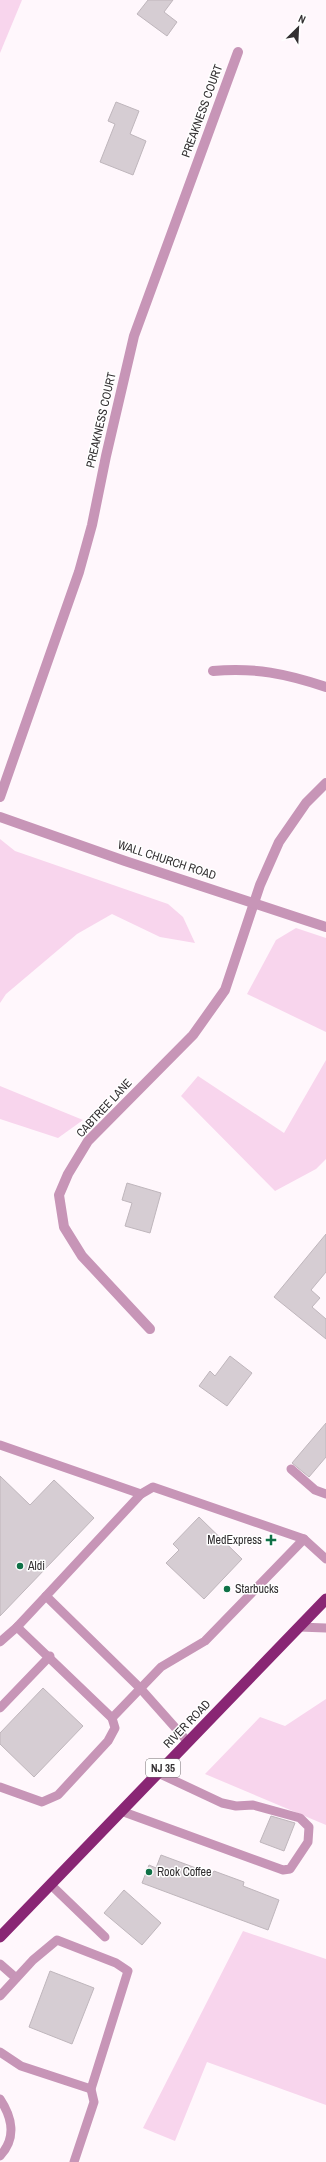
<svg xmlns="http://www.w3.org/2000/svg" width="326" height="2162" viewBox="0 0 326 2162" font-family="'Archivo Narrow',sans-serif">
	<style>
		.green { fill: #f8d5ed }
		.building { fill: #d6cdd3; stroke: #bfb6bc }
		.lines { fill: none; stroke-linecap: round; stroke-linejoin: round }
		.service { stroke: #c795b7; stroke-width: 9 }
		.minor { stroke: #c795b7; stroke-width: 10 }
		.tertiary { stroke: #c795b7; stroke-width: 10 }
		.trunk { stroke: #892674; stroke-width: 11 }
		.poi-dot { fill: #0f7147; stroke: #fff; stroke-width: 1.5 }
		.labels { text-anchor: middle; stroke-width: 3; stroke-linejoin: round; paint-order: stroke }
		.shield { fill: #fff; stroke: #706d6f; stroke-width: 1 }
		.shield-label { font-size: 11px; font-weight: bold; fill: #322f31 }
		.street-label { font-size: 12px; fill: #322f31; stroke: #fff }
		.poi-label { font-size: 12px; fill: #322f31; stroke: #fff; text-anchor: start }
	</style>
	<rect width="100%" height="100%" fill="#fff7fc"/>
	<g class="green">
		<polygon points="0,0 22,0 0,53"/>
		<polygon points="0,839 15,851 168,904 183,917 195,943 160,937 112,914 77,934 6,994 0,1003"/>
		<polygon points="296,928 326,938 326,1032 247,994 276,940"/>
		<polygon points="326,1060 326,1159 316,1169 275,1191 181,1096 198,1076 284,1133"/>
		<polygon points="0,1086 83,1120 58,1138 0,1119"/>
		<polygon points="326,1699 326,1825 205,1774 260,1717 285,1726"/>
		<polygon points="243,1931 326,1959 326,2105 207,2062 175,2141 143,2128"/>
	</g>
	<g class="building">
		<polygon points="148,0 173,0 164,12 177,22 167,36 137,14"/>
		<polygon points="116,102 139,111 130,134 146,141 133,175 100,162 115,124 108,121"/>
		<polygon points="127,1183 161,1193 150,1233 125,1226 132,1203 122,1200"/>
		<polygon points="326,1234 326,1272 311,1290 320,1298 312,1307 326,1319 326,1339 274,1297"/>
		<polygon points="230,1356 252,1373 227,1406 199,1386 210,1371 215,1376"/>
		<polygon points="326,1423 326,1457 309,1477 292,1463"/>
		<polygon points="0,1476 30,1505 54,1480 94,1518 0,1616"/>
		<polygon points="199,1517 242,1559 204,1599 166,1563 179,1550 173,1544"/>
		<polygon points="43,1688 83,1726 34,1777 0,1744 0,1733"/>
		<polygon points="271,1816 295,1823 284,1851 260,1842"/>
		<polygon points="161,1855 212,1874 214,1871 244,1882 243,1886 279,1900 268,1930 142,1883 149,1865 156,1868"/>
		<polygon points="124,1890 161,1923 142,1945 104,1913"/>
		<polygon points="50,1971 94,1988 72,2044 29,2027"/>
	</g>
	<g class="lines">
		<g class="service">
			<polyline points="0,1445 141,1494"/>
			<polyline points="291,1469 315,1490 326,1494"/>
			<polyline points="17,1627 46,1596"/>
			<polyline points="299,1627 326,1628"/>
			<polyline points="0,1642 17,1627 112,1718"/>
			<polyline points="0,1708 50,1656"/>
			<polyline points="188,1742 140,1688 46,1596 141,1494 153,1487 304,1539 326,1559"/>
			<polyline points="0,1787 42,1802 58,1795 108,1741 115,1728 112,1718 161,1667 205,1641 304,1539"/>
			<polyline points="121,1811 283,1870 290,1869 308,1842 309,1827 300,1818 253,1805 236,1806 222,1803 158,1773"/>
			<polyline points="51,1885 105,1937"/>
			<polyline points="0,1964 16,1978"/>
			<polyline points="0,1996 33,1960 57,1940 116,1963 128,1971 91,2089 94,2102 74,2162"/>
			<polyline points="0,2052 21,2066 91,2089"/>
			<path d="M0,2099C12,2117 17,2138 0,2156"/>
		</g>
		<g class="minor">
			<path d="M213,671C254,667 287,674 326,687"/>
			<polyline points="0,797 79,572 92,525 106,456 134,336 238,52"/>
			<polyline points="150,1329 82,1256 64,1227 59,1195 68,1174 88,1141 193,1035 225,990 260,885 279,842 306,803 326,783"/>
		</g>
		<polyline class="tertiary" points="0,817 125,861 326,927"/>
		<polyline class="trunk" points="0,1937 326,1599"/>
	</g>
	<g class="poi-dot">
		<path d="M269 1534h4v4h4v4h-4v4h-4v-4h-4v-4h4z"/>
		<circle cx="20" cy="1566" r="4"/>
		<circle cx="227" cy="1589" r="4"/>
		<circle cx="149" cy="1872" r="4"/>
	</g>
	<g class="labels">
		<rect class="shield" x="146" y="1759" width="34" height="18" rx="3"/>
		<g class="shield-label">
			<text x="163" y="1772">NJ 35</text>
		</g>
		<g class="street-label">
			<text transform="translate(202 111) rotate(-70)" y="4">PREAKNESS COURT</text>
			<text transform="translate(101 420) rotate(-77)" y="4">PREAKNESS COURT</text>
			<text transform="translate(167 860) rotate(18)" y="4">WALL CHURCH ROAD</text>
			<text transform="translate(104 1108) rotate(-47)" y="4">CABTREE LANE</text>
			<text transform="translate(187 1724) rotate(-46)" y="4">RIVER ROAD</text>
		</g>
		<g class="poi-label">
			<text x="262" y="1544" text-anchor="end">MedExpress</text>
			<text x="28" y="1570">Aldi</text>
			<text x="235" y="1593">Starbucks</text>
			<text x="157" y="1876">Rook Coffee</text>
		</g>
	</g>
	<g transform="translate(298 28) rotate(24)" stroke="#ffffff" stroke-width="3" paint-order="stroke">
	<path d="M0-3L7 15L0 10L-7 15Z" fill="#322f31"/>
	<text y="-6" font-size="11" font-weight="bold" text-anchor="middle" fill="#322f31">N</text>
	</g>
</svg>
